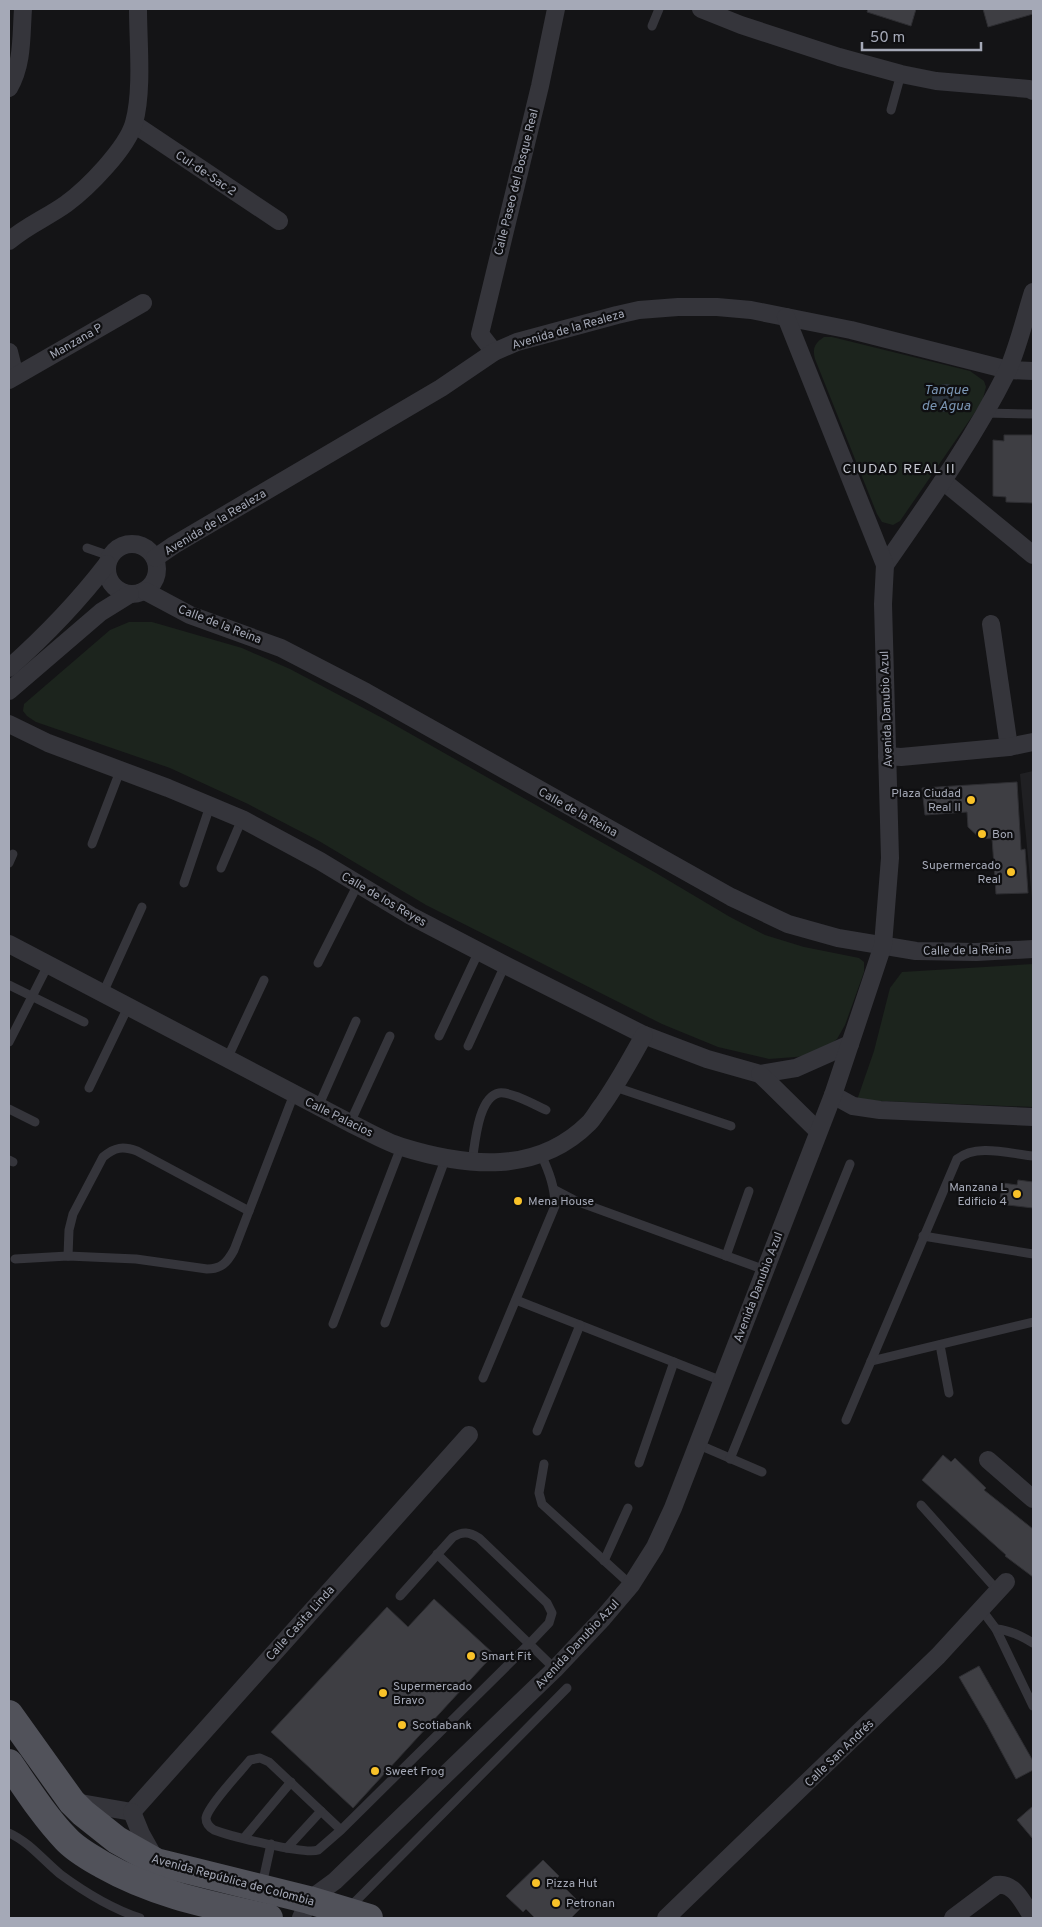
<svg xmlns="http://www.w3.org/2000/svg" width="1042" height="1927" viewBox="0 0 1042 1927" font-family="Overpass,sans-serif">
	<style>
		.built { fill: #202023 }
		.green { fill: #1c241d }
		.water { fill: #2a323a }
		.building { fill: #3e3e43; stroke: #2e2e32 }
		.lines { fill: none; stroke-linecap: round; stroke-linejoin: round }
		.lane { stroke: #35353b; stroke-width: 9 }
		.street { stroke: #35353b; stroke-width: 18 }
		.primary { stroke: #51525a; stroke-width: 28 }
		.poi-dot { fill: #f9c229; stroke: #0f0f11; stroke-width: 2 }
		.labels { text-anchor: middle; stroke-width: 4.5; stroke-linejoin: round; paint-order: stroke }
		.street-label { font-size: 12px; fill: #a5a9b7; stroke: #0f0f11 }
		.poi-label { font-size: 12px; fill: #a5a9b7; stroke: #0f0f11; text-anchor: start }
		.water-label { font-size: 14px; font-style: italic; fill: #7a95b3; stroke: #0f0f11 }
		.neighbourhood-label { font-size: 14px; letter-spacing: 1px; fill: #c6c9d2; stroke: #0f0f11 }
	</style>
	<rect width="100%" height="100%" fill="#141416"/>
	<polygon class="built" points="1033,771 1033,909 1020,774"/>
	<g class="green">
		<path d="M824,337H832L970,371L984,381L986,387L982,402L900,521L893,525L882,522L877,514L815,359C812,348 815,343 824,337Z"/>
		<polygon points="129,622 152,622 242,648 290,669 386,720 656,873 730,917 765,935 804,947 859,958 864,962 864,972 845,1025 837,1039 826,1049 808,1056 769,1059 718,1047 662,1024 426,905 319,841 248,804 170,768 36,722 27,716 23,711 24,704 110,630"/>
		<polygon points="1033,964 1033,1107 857,1100 874,1051 890,988 902,972"/>
	</g>
	<circle class="water" cx="946" cy="398" r="14"/>
	<g class="building">
		<polygon points="868,9 916,9 911,26 867,12"/>
		<polygon points="983,9 1033,9 1033,14 988,27"/>
		<polygon points="1004,435 1032,435 1033,503 1006,502 1006,497 993,496 993,440 1004,441"/>
		<polygon points="1017,782 1021,850 1025,849 1028,893 996,894 992,838 981,839 968,827 967,812 925,815 922,788"/>
		<polygon points="1018,1180 1033,1182 1033,1208 999,1204 1003,1183 1017,1185"/>
		<polygon points="943,1455 951,1462 955,1458 986,1488 984,1490 1033,1529 1033,1577 1005,1556 1006,1555 922,1480"/>
		<polygon points="434,1599 494,1654 353,1808 271,1732 387,1607 408,1627"/>
		<polygon points="979,1666 1033,1761 1033,1770 1016,1779 987,1725 959,1677"/>
		<polygon points="1033,1806 1033,1839 1017,1820"/>
		<polygon points="543,1860 559,1876 556,1879 583,1906 571,1918 535,1918 526,1909 523,1912 506,1896"/>
	</g>
	<g class="lines">
		<g class="lane">
			<polyline points="652,26 659,9"/>
			<polyline points="891,110 901,74"/>
			<polyline points="985,413 1033,414"/>
			<polyline points="87,548 110,556"/>
			<polyline points="92,844 120,771"/>
			<polyline points="9,863 13,854"/>
			<polyline points="221,868 242,819"/>
			<polyline points="184,883 210,806"/>
			<polyline points="318,963 358,884"/>
			<polyline points="9,985 84,1022"/>
			<polyline points="103,993 142,907"/>
			<polyline points="439,1036 479,951"/>
			<polyline points="9,1042 48,965"/>
			<polyline points="468,1046 505,965"/>
			<polyline points="227,1059 264,980"/>
			<polyline points="615,1087 731,1126"/>
			<polyline points="89,1088 128,1007"/>
			<polyline points="318,1107 356,1021"/>
			<polyline points="9,1109 35,1122"/>
			<polyline points="350,1123 390,1036"/>
			<polyline points="9,1160 13,1162"/>
			<path d="M472,1162C475,1144 478,1097 499,1093C510,1091 535,1105 546,1110"/>
			<polyline points="555,1190 576,1201 765,1270"/>
			<polyline points="923,1236 1033,1254"/>
			<path d="M68,1256L69,1230L73,1214L103,1157C115,1147 123,1146 137,1151L249,1211"/>
			<polyline points="726,1256 749,1191"/>
			<path d="M15,1259L68,1256L136,1259L207,1269C221,1269 227,1263 234,1250L294,1094"/>
			<polyline points="516,1300 722,1381"/>
			<polyline points="385,1323 446,1157"/>
			<polyline points="333,1324 401,1147"/>
			<polyline points="940,1345 949,1393"/>
			<polyline points="871,1361 1033,1322"/>
			<path d="M483,1378L555,1206C555,1187 549,1172 541,1154"/>
			<path d="M846,1420L957,1159C977,1143 1010,1154 1033,1156"/>
			<polyline points="537,1431 580,1325"/>
			<polyline points="697,1444 762,1472"/>
			<polyline points="730,1459 850,1164"/>
			<polyline points="639,1463 674,1362"/>
			<polyline points="544,1464 539,1493 542,1504 631,1585"/>
			<polyline points="921,1505 998,1591"/>
			<polyline points="437,1554 555,1669"/>
			<polyline points="604,1561 628,1508"/>
			<polyline points="981,1609 996,1629 1033,1706"/>
			<path d="M996,1629C1010,1630 1021,1636 1033,1643"/>
			<path d="M341,1830L269,1762L260,1758L250,1760C241,1771 208,1806 206,1818C206,1824 209,1827 214,1830C230,1836 305,1855 318,1850L341,1830L529,1644L549,1623L552,1613L547,1603L479,1538C469,1532 463,1531 453,1537L400,1596"/>
			<path d="M9,1833C29,1842 43,1860 60,1874C83,1891 113,1909 140,1918"/>
			<polyline points="244,1838 291,1782"/>
			<polyline points="287,1848 321,1811"/>
			<polyline points="262,1885 271,1844"/>
			<polyline points="350,1907 567,1688"/>
		</g>
		<g class="street">
			<polyline points="701,9 741,25 839,57 901,74 936,81 1029,89 1033,91"/>
			<path d="M9,88C23,64 21,36 23,9"/>
			<polyline points="134,124 279,221"/>
			<path d="M9,241C26,226 48,217 66,204C88,188 127,148 134,123C143,90 138,43 138,9"/>
			<polyline points="9,352 15,376"/>
			<polyline points="494,352 480,334 540,86 556,9"/>
			<polyline points="9,380 143,303"/>
			<polyline points="943,481 1033,555"/>
			<circle cx="132" cy="569" r="25"/>
			<polyline points="155,558 174,545 441,388 494,352 517,342 617,315 639,310 678,307 717,307 751,310 851,330 1008,370 1033,371"/>
			<path d="M885,565C928,503 973,440 1007,372C1018,348 1025,317 1033,292"/>
			<polyline points="145,591 190,615 281,648 366,692 731,897 788,924 838,938 916,951 976,952 1033,949"/>
			<polyline points="991,624 1009,747"/>
			<path d="M9,668C45,636 77,603 107,564"/>
			<polyline points="9,691 101,612 130,594"/>
			<polyline points="9,724 48,743 168,788 242,819 320,861 411,916 505,965 644,1035 707,1059 760,1074 796,1068 850,1044"/>
			<polyline points="887,756 901,757 1009,747 1033,742"/>
			<path d="M9,944L350,1123C367,1131 385,1142 402,1147C467,1167 537,1175 589,1123C594,1118 598,1110 603,1104C618,1082 631,1059 644,1035"/>
			<polyline points="760,1074 818,1131"/>
			<polyline points="833,1095 853,1106 880,1110 1033,1117"/>
			<polyline points="988,1460 1033,1499"/>
			<polyline points="75,1802 132,1812"/>
			<polyline points="132,1812 469,1435"/>
			<polyline points="132,1812 141,1834 155,1859"/>
			<polyline points="301,1918 309,1900 335,1881 555,1669 603,1618 631,1585 655,1547 673,1508 833,1095 883,945 890,858 883,604 885,565 786,317"/>
			<polyline points="666,1918 938,1656 1006,1582"/>
			<path d="M953,1918L997,1885C1015,1882 1024,1905 1033,1918"/>
		</g>
		<g class="primary">
			<polyline points="9,1714 72,1802 83,1813 117,1840 156,1862 309,1900 369,1918"/>
			<path d="M9,1763C27,1789 44,1816 66,1839C76,1850 91,1858 103,1865C156,1895 211,1905 269,1918"/>
		</g>
	</g>
	<g class="poi-dot">
		<circle cx="971" cy="800" r="5"/>
		<circle cx="982" cy="834" r="5"/>
		<circle cx="1011" cy="872" r="5"/>
		<circle cx="1017" cy="1194" r="5"/>
		<circle cx="518" cy="1201" r="5"/>
		<circle cx="471" cy="1656" r="5"/>
		<circle cx="383" cy="1693" r="5"/>
		<circle cx="402" cy="1725" r="5"/>
		<circle cx="375" cy="1771" r="5"/>
		<circle cx="536" cy="1883" r="5"/>
		<circle cx="556" cy="1903" r="5"/>
	</g>
	<g class="labels">
		<g class="street-label">
			<text transform="translate(206 173) rotate(34)" y="4">Cul-de-Sac 2</text>
			<text transform="translate(516 182) rotate(-76)" y="4">Calle Paseo del Bosque Real</text>
			<text transform="translate(568 329) rotate(-16)" y="4">Avenida de la Realeza</text>
			<text transform="translate(76 341) rotate(-30)" y="4">Manzana P</text>
			<text transform="translate(215 522) rotate(-31)" y="4">Avenida de la Realeza</text>
			<text transform="translate(220 624) rotate(21)" y="4">Calle de la Reina</text>
			<text transform="translate(886 709) rotate(-92)" y="4">Avenida Danubio Azul</text>
			<text transform="translate(578 812) rotate(29)" y="4">Calle de la Reina</text>
			<text transform="translate(384 899) rotate(30)" y="4">Calle de los Reyes</text>
			<text transform="translate(967 950) rotate(-1)" y="4">Calle de la Reina</text>
			<text transform="translate(339 1117) rotate(26)" y="4">Calle Palacios</text>
			<text transform="translate(758 1287) rotate(-69)" y="4">Avenida Danubio Azul</text>
			<text transform="translate(300 1623) rotate(-48)" y="4">Calle Casita Linda</text>
			<text transform="translate(577 1644) rotate(-47)" y="4">Avenida Danubio Azul</text>
			<text transform="translate(839 1753) rotate(-44)" y="4">Calle San Andrés</text>
			<text transform="translate(233 1880) rotate(15)" y="4">Avenida República de Colombia</text>
		</g>
		<g class="poi-label">
			<text x="961" y="797" text-anchor="end">Plaza Ciudad<tspan x="961" dy="14">Real II</tspan></text>
			<text x="992" y="838">Bon</text>
			<text x="1001" y="869" text-anchor="end">Supermercado<tspan x="1001" dy="14">Real</tspan></text>
			<text x="1007" y="1191" text-anchor="end">Manzana L<tspan x="1007" dy="14">Edificio 4</tspan></text>
			<text x="528" y="1205">Mena House</text>
			<text x="481" y="1660">Smart Fit</text>
			<text x="393" y="1690">Supermercado<tspan x="393" dy="14">Bravo</tspan></text>
			<text x="412" y="1729">Scotiabank</text>
			<text x="385" y="1775">Sweet Frog</text>
			<text x="546" y="1887">Pizza Hut</text>
			<text x="566" y="1907">Petronan</text>
		</g>
		<g class="water-label">
			<text x="946" y="394">Tanque<tspan x="946" dy="16">de Agua</tspan></text>
		</g>
		<g class="neighbourhood-label">
			<text x="899" y="473">CIUDAD REAL II</text>
		</g>
	</g>
	<rect width="1042" height="1927" fill="none" stroke="#a5a9b7" stroke-width="20"/>
	<path d="M862 42v8h119v-8" fill="none" stroke="#a5a9b7" stroke-width="2.5"/>
	<text x="870" y="42" font-size="15" fill="#a5a9b7" stroke="#0f0f11" stroke-width="4" paint-order="stroke">50 m</text>
</svg>
